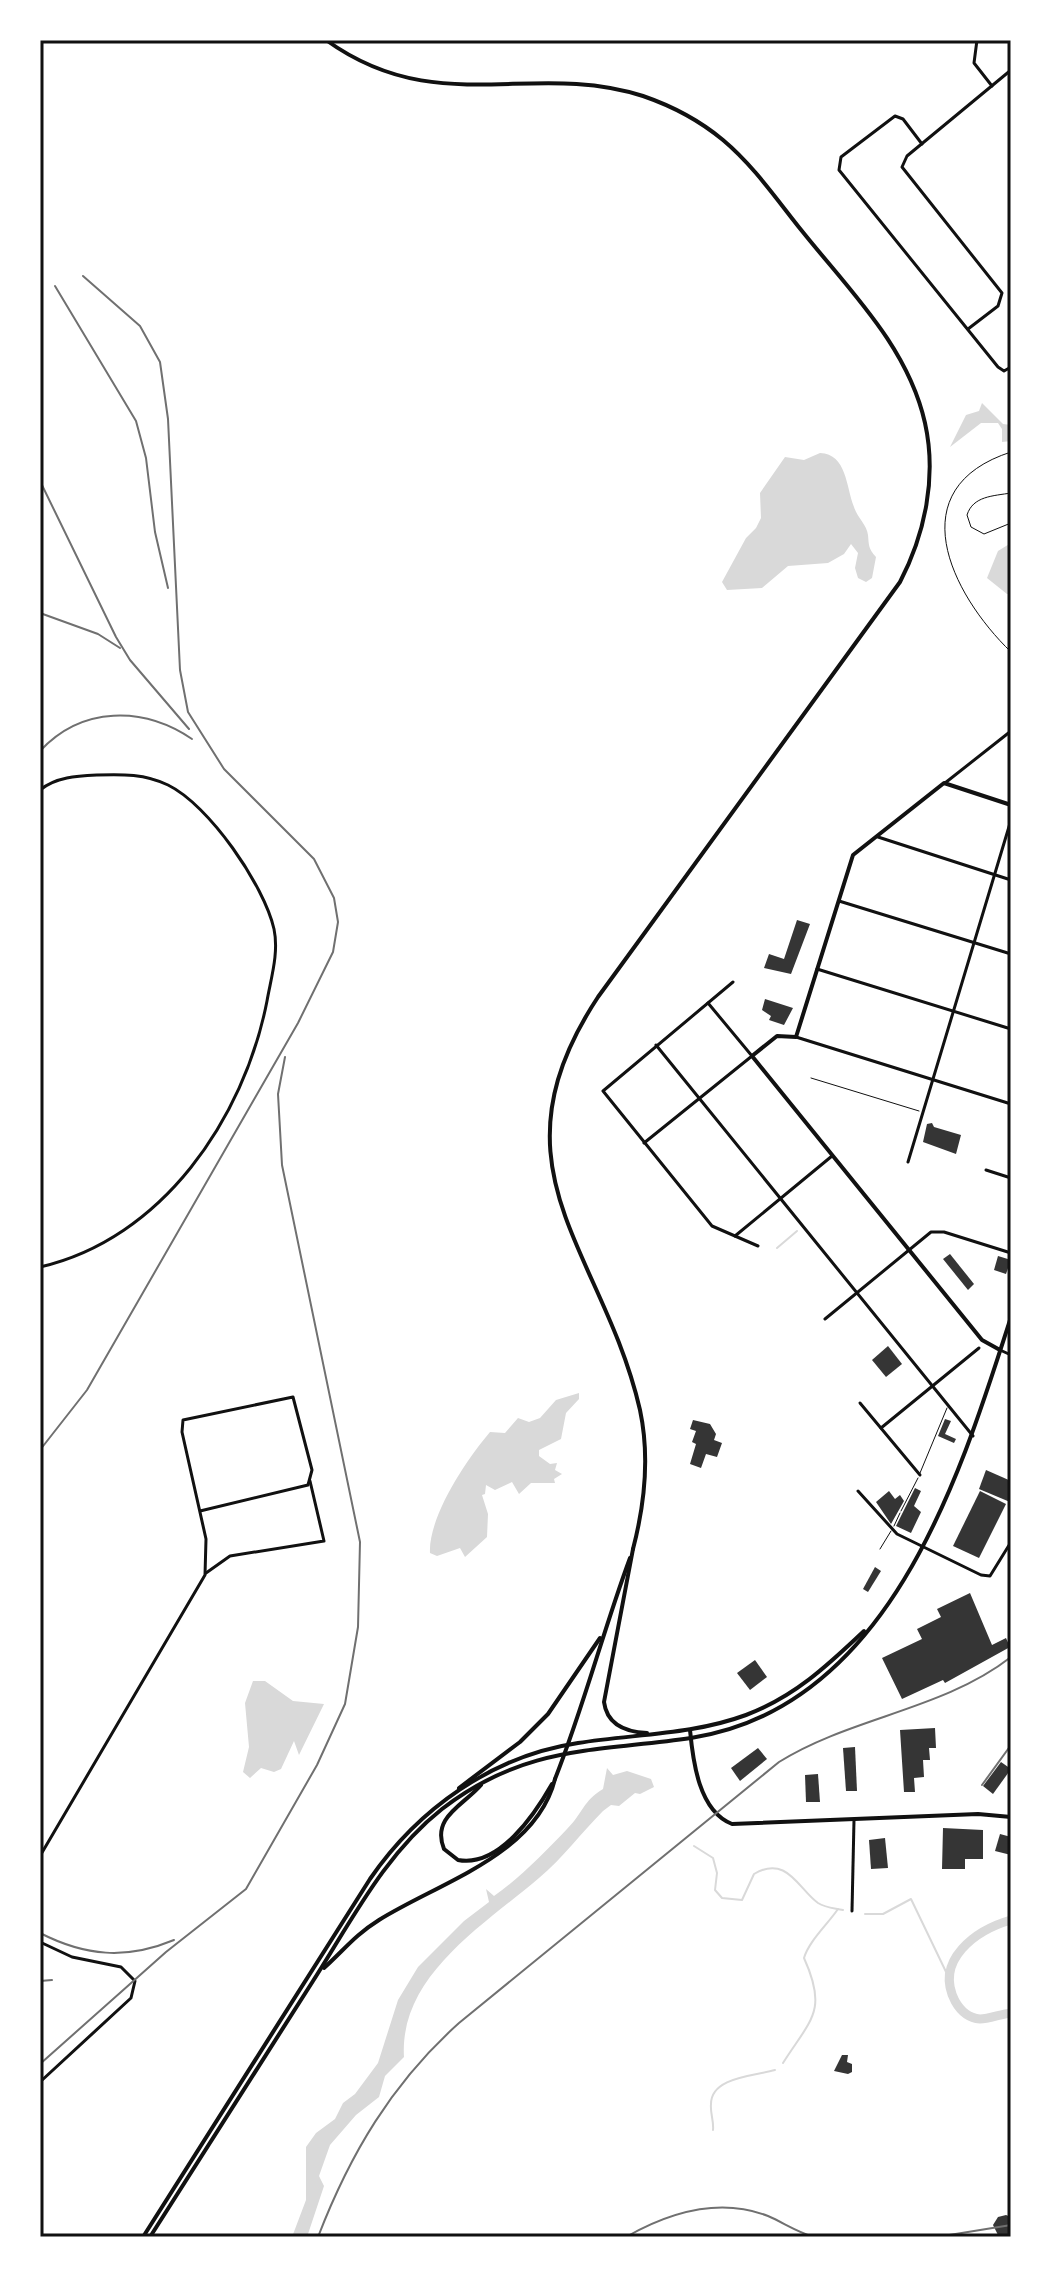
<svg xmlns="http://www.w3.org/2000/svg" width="1051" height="2277" viewBox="0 0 1051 2277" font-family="'Libre Baskerville',serif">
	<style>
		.water { fill: #d9d9d9 }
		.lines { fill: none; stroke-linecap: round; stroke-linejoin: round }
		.stream { stroke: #d9d9d9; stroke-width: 2 }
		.river { stroke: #d9d9d9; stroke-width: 9 }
		.building { fill: #353535 }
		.path { stroke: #111; stroke-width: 1 }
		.service { stroke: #111; stroke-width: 1 }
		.minor { stroke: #111; stroke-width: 3 }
		.tertiary { stroke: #111; stroke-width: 4 }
		.secondary { stroke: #111; stroke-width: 4 }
		.primary { stroke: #111; stroke-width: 4 }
		.rail { stroke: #707070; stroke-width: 2 }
		.neatline { fill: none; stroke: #111; stroke-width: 3 }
	</style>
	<rect width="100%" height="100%" fill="#fff"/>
	<g class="water">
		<polygon points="982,403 1003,424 1011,425 1011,441 1002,442 1002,429 998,423 981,423 950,447 966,415 979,411"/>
		<path d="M820,453C847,454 846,487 854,507C857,517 867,525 868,535C869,545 868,548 876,557L872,578L866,582L858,578L855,568L858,553L851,544L844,554L828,563L788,566L762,588L727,590L722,582L746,538L756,528L761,518L760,493L785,457L804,460Z"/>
		<polygon points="1011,543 1011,594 1007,594 987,578 998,551"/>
		<path d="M579,1393V1399L566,1413L561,1439L539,1450V1456L550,1464L557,1463L555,1470L562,1474L554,1479L555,1483H531L519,1494L512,1482L495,1490L486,1485L485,1494L482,1495L488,1514L487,1537L465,1557L460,1548L437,1556L430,1553C428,1517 467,1459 490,1432L505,1433L518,1418L529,1422L540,1418L556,1400Z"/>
		<polygon points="253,1681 265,1681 293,1701 324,1704 299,1755 294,1741 281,1769 274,1772 261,1768 250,1778 243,1772 249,1747 245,1703"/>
		<path d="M607,1768L613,1775L627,1771L651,1779L654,1787L640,1794L635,1793L619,1806L611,1805L603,1811C581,1833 563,1858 539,1878C484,1925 399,1976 404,2057L385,2076L379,2097L356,2115L330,2145L319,2176L324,2186L307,2237H292L306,2200V2147L316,2133L335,2119L343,2103L355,2094L378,2063L398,2000L418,1967L464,1921L489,1902L486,1889L494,1896C521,1877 544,1853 567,1829C583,1813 583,1801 603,1789Z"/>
	</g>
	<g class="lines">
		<g class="stream">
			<polyline points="777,1248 797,1231"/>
			<path d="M694,1846L713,1858L717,1873L715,1890L722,1898L742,1900L754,1874C787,1854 799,1890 818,1903C826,1908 834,1908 843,1910"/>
			<polyline points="865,1914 883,1914 911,1899 948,1976"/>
			<path d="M783,2063C811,2019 828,2011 804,1958C809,1941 827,1925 838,1909"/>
			<path d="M713,2130C714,2121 710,2113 711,2104C711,2077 754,2076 775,2070"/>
		</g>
		<path class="river" d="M1011,1920C976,1930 934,1960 955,2001C960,2010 968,2018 980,2019C989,2019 1001,2014 1011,2013"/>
	</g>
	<g class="building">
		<polygon points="797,920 810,924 791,974 764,968 769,954 784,959"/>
		<polygon points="765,999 793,1008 784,1025 769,1020 771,1016 762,1010"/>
		<polygon points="932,1123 934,1127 961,1135 956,1154 923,1142 927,1124"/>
		<polygon points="950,1254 974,1284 968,1290 943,1259"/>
		<polygon points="998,1256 1011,1260 1006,1274 994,1270"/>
		<polygon points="888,1346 902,1364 886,1377 872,1360"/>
		<polygon points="945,1419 951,1421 945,1434 956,1439 954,1443 938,1436"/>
		<polygon points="693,1420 710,1424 716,1434 714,1440 722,1443 717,1457 706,1454 701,1468 690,1464 696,1444 692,1442 696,1431 690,1429"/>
		<polygon points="986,1470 1011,1481 1010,1502 979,1489"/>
		<polygon points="915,1488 921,1491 914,1506 921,1512 911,1533 896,1526"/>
		<polygon points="889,1491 895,1499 900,1495 904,1501 891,1524 876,1502"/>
		<polygon points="980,1491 1006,1504 979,1558 953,1546"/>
		<polygon points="875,1567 881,1571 868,1592 863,1589"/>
		<polygon points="970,1593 992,1645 1006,1638 1010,1647 945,1683 943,1680 902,1699 882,1658 922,1639 917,1629 941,1617 937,1609"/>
		<polygon points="755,1660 767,1677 750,1690 737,1673"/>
		<polygon points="935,1728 936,1748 929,1748 930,1760 923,1760 924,1777 914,1778 915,1792 904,1792 900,1730"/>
		<polygon points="855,1747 857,1791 846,1791 843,1748"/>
		<polygon points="758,1748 767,1759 740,1781 731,1768"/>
		<polygon points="1001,1762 1011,1769 993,1794 983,1786"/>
		<polygon points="818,1774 820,1802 806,1802 805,1775"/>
		<polygon points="943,1828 983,1830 983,1859 965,1859 965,1869 942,1869"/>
		<polygon points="1000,1834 1011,1837 1011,1855 995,1851"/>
		<polygon points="885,1838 888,1868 871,1869 869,1840"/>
		<polygon points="842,2055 848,2055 847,2062 852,2064 852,2072 848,2074 834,2071"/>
		<polygon points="1006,2215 1011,2217 1011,2237 999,2237 993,2225 998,2217"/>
	</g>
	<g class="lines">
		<g class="path">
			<path d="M1011,452C899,488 950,593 1011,652"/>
			<path d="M1011,493C993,496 973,496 967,515L971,527L984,534L1011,523"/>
		</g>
		<g class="service">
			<polyline points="811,1078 919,1111"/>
			<polyline points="920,1473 947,1408"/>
			<polyline points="901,1511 918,1478"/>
			<polyline points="894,1526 900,1513"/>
			<polyline points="880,1549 891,1531"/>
		</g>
		<g class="minor">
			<polyline points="977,40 974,63 992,86"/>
			<polyline points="922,144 903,119 895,116 841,157 839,170 998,367 1004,371 1011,367"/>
			<polyline points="968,329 998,306 1002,293 902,167 907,156 1011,70"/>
			<polyline points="945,783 1011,731"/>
			<path d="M40,790C56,777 77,776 97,775C123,774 145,774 168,785C209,805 264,885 274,929C279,953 271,978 267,1001C244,1119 162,1239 40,1267"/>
			<polyline points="878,837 1011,880"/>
			<polyline points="839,901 1011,954"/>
			<polyline points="817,969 1011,1029"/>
			<polyline points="733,982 603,1091 712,1226 758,1246"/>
			<polyline points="796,1037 1011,1104"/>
			<polyline points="656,1045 973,1436"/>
			<polyline points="644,1143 752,1056 708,1003"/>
			<polyline points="908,1162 1011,820"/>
			<polyline points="986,1170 1011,1178"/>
			<polyline points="735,1236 832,1156"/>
			<polyline points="825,1319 931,1232 944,1232 1011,1253"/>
			<polyline points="1000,1350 1011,1355"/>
			<polyline points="860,1403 920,1475"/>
			<polyline points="881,1428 979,1348"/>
			<polyline points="858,1491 897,1534 981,1575 990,1576 1011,1542"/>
			<polyline points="206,1573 230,1556 324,1541 310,1481"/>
			<polyline points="40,1856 205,1575 206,1539 182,1432 183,1420 293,1397 312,1470 308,1485 200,1511"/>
			<polyline points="852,1911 854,1820"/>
			<polyline points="40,1942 72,1957 121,1967 135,1981 131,1998 40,2082"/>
		</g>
		<g class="tertiary">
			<polyline points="1000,1350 982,1340 752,1056 777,1036 796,1037 853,855 944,783 1011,805"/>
			<path d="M690,1730C693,1762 699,1811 732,1824L978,1814L1011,1817"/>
		</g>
		<g class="secondary">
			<path d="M326,40C437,120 531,60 643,96C672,106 699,120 723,140C754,166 777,200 802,231C850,291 908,347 925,423C937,477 925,534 900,582L598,997C484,1170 603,1249 640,1410C650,1457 645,1503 633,1549"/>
			<path d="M555,1779C584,1706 603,1631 630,1558"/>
		</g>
		<g class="primary">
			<path d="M633,1549L604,1702C607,1725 626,1732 647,1733"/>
			<path d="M481,1785C464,1805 431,1817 444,1849L458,1860C499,1868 535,1814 552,1784"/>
			<polyline points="459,1788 520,1742 548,1714 600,1638"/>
			<path d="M324,1968C344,1950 355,1935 379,1920C440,1882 536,1855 555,1779"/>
			<path d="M143,2237L370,1879C418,1809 492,1756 578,1743C634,1734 692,1735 746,1715C794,1697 827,1666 864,1631"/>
			<path d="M150,2237C205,2151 259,2066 313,1981C352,1920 385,1854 442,1809C525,1745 595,1752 691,1738C888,1708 959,1480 1011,1317"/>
		</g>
		<g class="rail">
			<polyline points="55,286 136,421 146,458 155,532 168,588"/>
			<polyline points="40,481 116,637 130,660 189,729"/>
			<polyline points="40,613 98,634 120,648"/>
			<path d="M40,751C82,706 143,706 192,739"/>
			<polyline points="40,1450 87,1390 298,1023 333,952 338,922 334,898 314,859 224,769 188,712 180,670 168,419 160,362 140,326 83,276"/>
			<polyline points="982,1785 1011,1745"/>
			<path d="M40,1933C85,1956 126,1960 174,1940"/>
			<polyline points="40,1981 52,1980"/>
			<polyline points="40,2064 166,1952 246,1889 317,1765 345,1704 358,1627 360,1542 282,1165 278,1094 285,1057"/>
			<path d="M318,2237C350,2154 392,2083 459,2023L779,1762C851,1717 943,1710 1011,1657"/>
			<path d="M626,2237C670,2212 719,2197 768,2216C784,2223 797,2232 814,2237"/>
			<polyline points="937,2237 1011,2225"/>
		</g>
	</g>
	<rect width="1051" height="2277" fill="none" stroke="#ffffff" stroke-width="84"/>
	<rect x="42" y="42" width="967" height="2193" class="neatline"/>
</svg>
